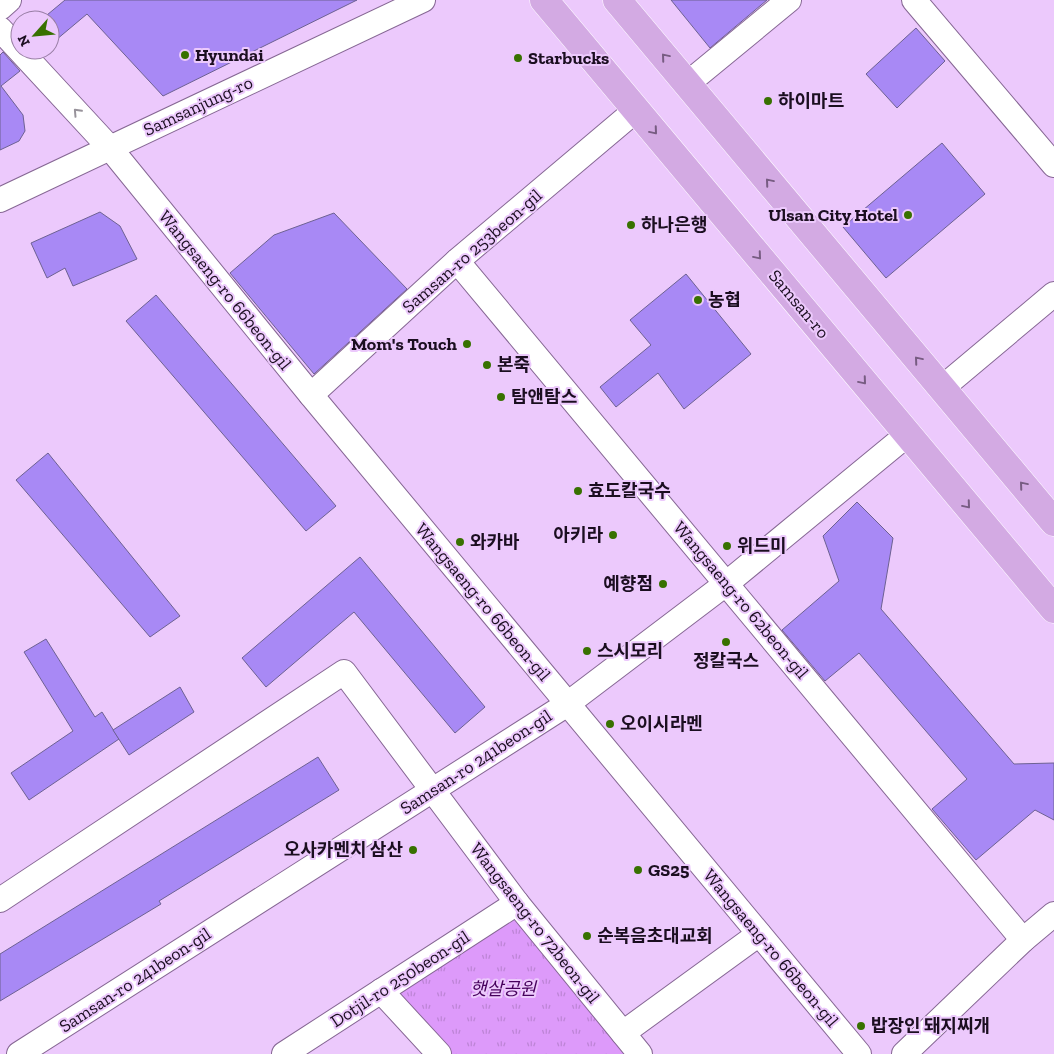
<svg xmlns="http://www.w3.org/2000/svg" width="1054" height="1054" viewBox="0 0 1054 1054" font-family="'Zilla Slab','Noto Sans KR',serif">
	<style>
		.park { fill: url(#park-tufts) }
		.building { fill: #a889f5; stroke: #6d6192 }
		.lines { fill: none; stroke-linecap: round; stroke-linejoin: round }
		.minor-casing { stroke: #866794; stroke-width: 26 }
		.major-casing { stroke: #fff; stroke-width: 29 }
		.minor { stroke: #fff; stroke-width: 24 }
		.major { stroke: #d3aae3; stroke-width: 28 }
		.oneway { stroke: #775c82 }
		.oneway2 { stroke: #98939b }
		.poi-dot { fill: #387100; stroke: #ecc9fc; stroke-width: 2 }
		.labels { text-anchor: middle; stroke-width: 4; stroke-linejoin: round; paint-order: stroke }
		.poi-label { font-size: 18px; font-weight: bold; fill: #1b0e20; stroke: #ecc9fc; text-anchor: start }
		.street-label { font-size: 18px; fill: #1b0e20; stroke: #ecc9fc }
		.park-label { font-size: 18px; font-style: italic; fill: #46005c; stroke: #ecc9fc }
	</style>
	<defs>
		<pattern id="park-tufts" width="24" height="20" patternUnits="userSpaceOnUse" patternTransform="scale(1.25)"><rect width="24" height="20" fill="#dd9afa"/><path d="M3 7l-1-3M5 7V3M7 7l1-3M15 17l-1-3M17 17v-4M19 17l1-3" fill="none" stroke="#bd84d6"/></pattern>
	</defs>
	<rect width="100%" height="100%" fill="#ecc9fc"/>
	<polygon class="park" points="517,903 640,1054 439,1054 381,991"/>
	<g class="building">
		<polygon points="65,0 357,0 163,96 87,14 50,45 50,20 41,20"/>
		<polygon points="671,0 767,0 710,48"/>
		<polygon points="916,28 945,61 897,108 866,74"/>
		<polygon points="3,52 20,71 1,86 23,115 25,131 19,141 0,150 0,55"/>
		<polygon points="942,143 985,194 886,278 843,227"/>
		<polygon points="100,212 120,226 137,259 73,286 65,268 47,278 31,243"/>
		<polygon points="334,213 407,289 314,374 230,273 274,235"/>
		<polygon points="686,274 751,354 684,409 658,373 616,407 600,387 651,345 630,320"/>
		<polygon points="156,295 336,506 306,531 126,321"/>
		<polygon points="48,453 180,616 150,637 16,480"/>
		<polygon points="857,502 893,538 881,609 1014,764 1054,763 1054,820 1035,810 976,860 932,809 967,779 859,653 825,681 782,630 839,581 823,536"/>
		<polygon points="360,557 485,707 455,733 354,612 266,687 242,658"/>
		<polygon points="46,639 95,717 102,712 119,739 29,800 11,773 73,731 24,652"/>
		<polygon points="180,687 194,712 129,755 113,730"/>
		<polygon points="318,757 339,790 159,901 161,904 0,1001 0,954"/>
	</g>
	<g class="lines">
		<defs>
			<g id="minor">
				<polyline points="914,0 1054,165"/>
				<polyline points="0,8 9,0"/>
				<polyline points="0,29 110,148 311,395 859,1054"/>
				<polyline points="687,84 789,0"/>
				<polyline points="0,200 423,0"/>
				<polyline points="457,261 1023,940"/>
				<polyline points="942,388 1054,294"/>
				<polyline points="311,395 457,261 636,110"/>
				<polyline points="0,900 344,672 517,903 640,1054"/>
				<polyline points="381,991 439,1054"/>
				<polyline points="623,1033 759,934"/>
				<polyline points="19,1054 566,705 727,583 908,434"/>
				<polyline points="284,1054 517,903"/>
				<polyline points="904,1054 1023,940 1054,914"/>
			</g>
			<g id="major">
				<polyline points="544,0 1054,609"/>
				<polyline points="617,0 1054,522"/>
			</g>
		</defs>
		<use href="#minor" class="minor-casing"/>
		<use href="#major" class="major-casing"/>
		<use href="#minor" class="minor"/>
		<use href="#major" class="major"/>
	</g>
	<defs><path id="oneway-chevron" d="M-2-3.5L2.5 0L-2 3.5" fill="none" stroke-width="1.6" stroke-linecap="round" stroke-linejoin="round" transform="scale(1.25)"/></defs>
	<g class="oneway">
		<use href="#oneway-chevron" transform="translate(665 57) rotate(-130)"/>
		<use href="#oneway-chevron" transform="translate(654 131) rotate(50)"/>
		<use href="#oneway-chevron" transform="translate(769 182) rotate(-130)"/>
		<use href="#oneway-chevron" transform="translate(758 256) rotate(50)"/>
		<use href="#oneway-chevron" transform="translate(918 360) rotate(-130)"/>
		<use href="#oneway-chevron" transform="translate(863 381) rotate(50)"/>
		<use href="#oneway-chevron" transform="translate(1023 485) rotate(-130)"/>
		<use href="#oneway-chevron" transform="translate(967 505) rotate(50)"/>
	</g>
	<use class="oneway2" href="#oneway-chevron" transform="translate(77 112) rotate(-133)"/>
	<g class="poi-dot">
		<circle cx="185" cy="55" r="5"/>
		<circle cx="518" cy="58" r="5"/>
		<circle cx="768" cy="101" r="5"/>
		<circle cx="908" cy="215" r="5"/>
		<circle cx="631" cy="225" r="5"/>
		<circle cx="698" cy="300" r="5"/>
		<circle cx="467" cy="344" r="5"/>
		<circle cx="487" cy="365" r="5"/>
		<circle cx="501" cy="397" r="5"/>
		<circle cx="578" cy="491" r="5"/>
		<circle cx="613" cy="535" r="5"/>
		<circle cx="460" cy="542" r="5"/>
		<circle cx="727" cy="546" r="5"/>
		<circle cx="663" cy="584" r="5"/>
		<circle cx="726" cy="642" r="5"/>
		<circle cx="587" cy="651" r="5"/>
		<circle cx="610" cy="724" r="5"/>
		<circle cx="413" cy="850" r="5"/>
		<circle cx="638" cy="870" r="5"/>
		<circle cx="587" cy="936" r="5"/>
		<circle cx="861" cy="1026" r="5"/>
	</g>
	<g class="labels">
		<g class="poi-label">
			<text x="195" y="61">Hyundai</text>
			<text x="528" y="64">Starbucks</text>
			<text x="778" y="107">하이마트</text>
			<text x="898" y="221" text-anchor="end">Ulsan City Hotel</text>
			<text x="641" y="231">하나은행</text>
			<text x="708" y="306">농협</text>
			<text x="457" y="350" text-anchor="end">Mom's Touch</text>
			<text x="497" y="371">본죽</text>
			<text x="511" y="403">탐앤탐스</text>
			<text x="588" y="497">효도칼국수</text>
			<text x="603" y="541" text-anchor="end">아키라</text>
			<text x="470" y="548">와카바</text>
			<text x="737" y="552">위드미</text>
			<text x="653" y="590" text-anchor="end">예향점</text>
			<text x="597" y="657">스시모리</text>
			<text x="726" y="667" text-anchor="middle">정칼국스</text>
			<text x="620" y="730">오이시라멘</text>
			<text x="403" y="856" text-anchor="end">오사카멘치 삼산</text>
			<text x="648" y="876">GS25</text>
			<text x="597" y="942">순복음초대교회</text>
			<text x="871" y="1032">밥장인 돼지찌개</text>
		</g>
		<g class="street-label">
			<text transform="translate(198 106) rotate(-25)" y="6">Samsanjung-ro</text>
			<text transform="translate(472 251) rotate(-41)" y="6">Samsan-ro 253beon-gil</text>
			<text transform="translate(225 290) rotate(51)" y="6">Wangsaeng-ro 66beon-gil</text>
			<text transform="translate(799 304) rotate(50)" y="6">Samsan-ro</text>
			<text transform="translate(741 600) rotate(50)" y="6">Wangsaeng-ro 62beon-gil</text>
			<text transform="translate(483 602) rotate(50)" y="6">Wangsaeng-ro 66beon-gil</text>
			<text transform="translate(476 762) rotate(-33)" y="6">Samsan-ro 241beon-gil</text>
			<text transform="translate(535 923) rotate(52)" y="6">Wangsaeng-ro 72beon-gil</text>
			<text transform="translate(771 948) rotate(50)" y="6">Wangsaeng-ro 66beon-gil</text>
			<text transform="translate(400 979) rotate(-33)" y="6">Dotjil-ro 250beon-gil</text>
			<text transform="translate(135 980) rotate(-33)" y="6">Samsan-ro 241beon-gil</text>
		</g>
		<g class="park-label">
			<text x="503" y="995">햇살공원</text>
		</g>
	</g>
	<g transform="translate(35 35) rotate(243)"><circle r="24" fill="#ecc9fc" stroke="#987ea4"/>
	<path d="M0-4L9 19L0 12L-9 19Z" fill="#387100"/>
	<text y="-8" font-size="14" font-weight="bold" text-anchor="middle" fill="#1b0e20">N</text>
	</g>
</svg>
